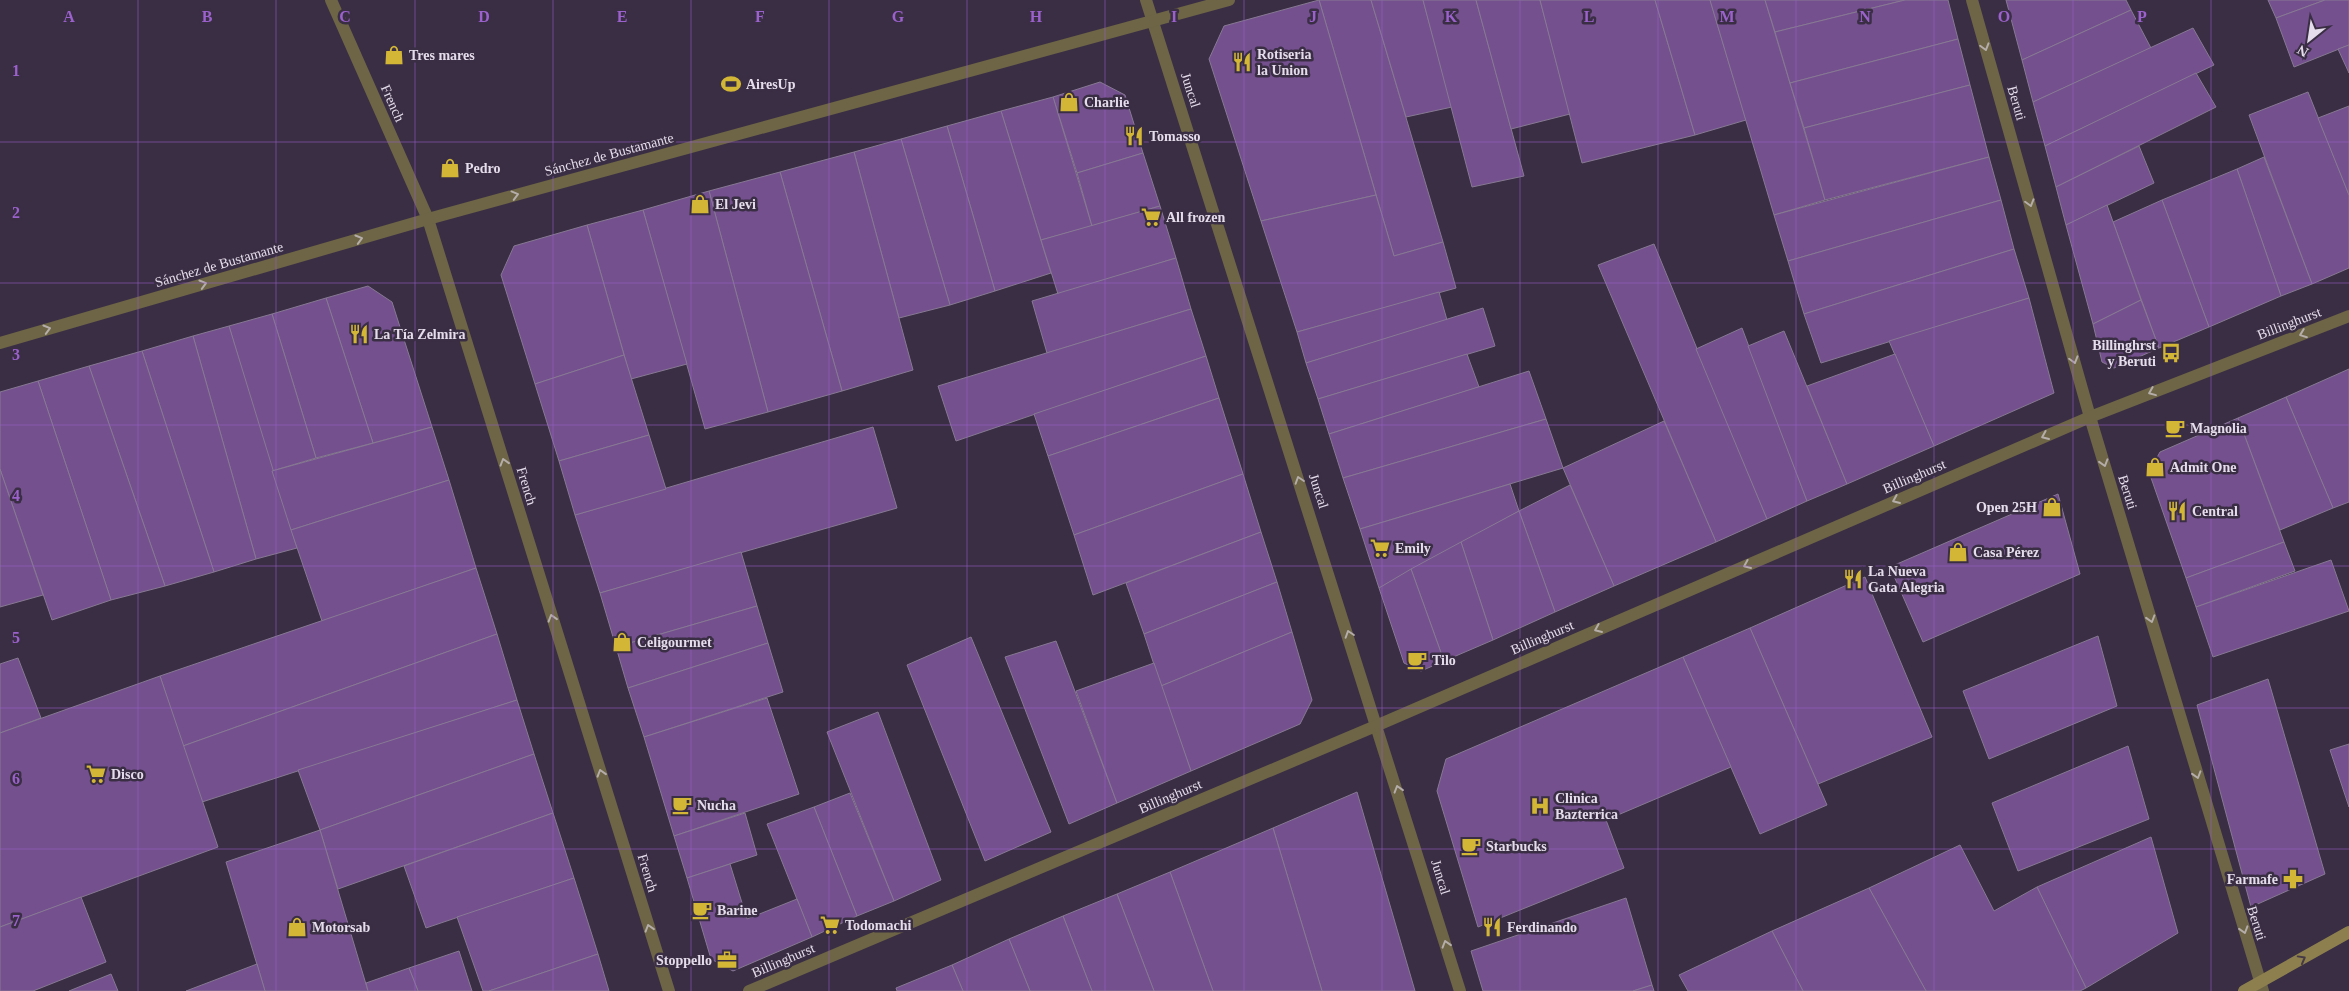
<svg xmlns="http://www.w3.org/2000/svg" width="2349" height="991" viewBox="0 0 2349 991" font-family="Georgia,serif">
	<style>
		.building { fill: #74508e; stroke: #877993 }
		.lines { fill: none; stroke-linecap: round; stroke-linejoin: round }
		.street { stroke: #6d6546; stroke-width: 12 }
		.secondary { stroke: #8d804e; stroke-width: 12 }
		.oneway { stroke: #b5ada9 }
		.oneway2 { stroke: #463a46 }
		.grid { fill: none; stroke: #9b61cc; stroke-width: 1; stroke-opacity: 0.55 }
		.labels { text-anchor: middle; stroke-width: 5; stroke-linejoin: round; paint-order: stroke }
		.poi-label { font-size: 14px; font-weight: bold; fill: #e5ddeb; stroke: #3a2e44; text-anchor: start }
		.street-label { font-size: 14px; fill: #e5ddeb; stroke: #3a2e44 }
		.grid-label { font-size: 16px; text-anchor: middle; font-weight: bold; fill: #9b61cc; stroke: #3a2e44; stroke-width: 5; stroke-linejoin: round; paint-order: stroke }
	</style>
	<rect width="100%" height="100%" fill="#3a2e44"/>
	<g class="building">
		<polygon points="1319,0 1371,0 1443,242 1394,256"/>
		<polygon points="1319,0 1376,195 1261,221 1209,59 1224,26"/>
		<polygon points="1371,0 1423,0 1452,107 1406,117"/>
		<polygon points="1423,0 1476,0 1524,176 1472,187"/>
		<polygon points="1476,0 1540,0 1570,114 1511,129"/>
		<polygon points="1540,0 1655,0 1695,135 1582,163"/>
		<polygon points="1655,0 1710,0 1746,120 1695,135"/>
		<polygon points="1710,0 1765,0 1825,200 1774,215"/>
		<polygon points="1765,0 1905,0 1775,32"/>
		<polygon points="1905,0 1948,0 1958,39 1790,83 1775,32"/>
		<polygon points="2006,0 2126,0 2131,10 2022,60"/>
		<polygon points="2268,0 2325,0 2276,18"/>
		<polygon points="2325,0 2349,0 2349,45 2294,67 2276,18"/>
		<polygon points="2131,10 2151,48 2033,102 2022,60"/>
		<polygon points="2193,28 2214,65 2045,146 2033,102"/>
		<polygon points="1958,39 1970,85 1804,128 1790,83"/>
		<polygon points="2349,45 2349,73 2338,49"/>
		<polygon points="2196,73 2216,107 2056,187 2045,146"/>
		<polygon points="1100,82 1125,95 1143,153 1077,173 1053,97"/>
		<polygon points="1970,85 1989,157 1825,200 1804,128"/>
		<polygon points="2308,92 2349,195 2349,268 2312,284 2249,115"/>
		<polygon points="1053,97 1092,226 1041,240 1001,111"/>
		<polygon points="2349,106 2349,195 2318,118"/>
		<polygon points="1001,111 1051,273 995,291 947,126"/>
		<polygon points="947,126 995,291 950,305 901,139"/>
		<polygon points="901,139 950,305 899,318 854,152"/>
		<polygon points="2139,146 2154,183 2066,225 2056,187"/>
		<polygon points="854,152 913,370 842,391 780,172"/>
		<polygon points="1143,153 1160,206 1092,226 1077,173"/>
		<polygon points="1989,157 2001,200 1788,261 1774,215"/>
		<polygon points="2264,157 2312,284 2281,296 2237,169"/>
		<polygon points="2237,169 2281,296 2209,327 2162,200"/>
		<polygon points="780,172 842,391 768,412 709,191"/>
		<polygon points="709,191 768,412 705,429 643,210"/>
		<polygon points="1376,195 1394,256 1443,242 1456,288 1297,332 1261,221"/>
		<polygon points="2001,200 2014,249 1804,314 1788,261"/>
		<polygon points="2162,200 2209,327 2159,348 2113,222"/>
		<polygon points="2107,205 2141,300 2093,324 2066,225"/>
		<polygon points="1160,206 1176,258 1058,294 1041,240"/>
		<polygon points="643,210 687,364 631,379 587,225"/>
		<polygon points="587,225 624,355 535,384 501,275 514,246"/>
		<polygon points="1654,244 1767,519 1716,542 1598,265"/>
		<polygon points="2014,249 2029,298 1821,363 1804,314"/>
		<polygon points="1176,258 1191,309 1047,353 1032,301"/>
		<polygon points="368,286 392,302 432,427 373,443 326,298"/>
		<polygon points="1439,292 1447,320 1306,363 1297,332"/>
		<polygon points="326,298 373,443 316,458 272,314"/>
		<polygon points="2029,298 2054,393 1934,446 1889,341"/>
		<polygon points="2141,300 2159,348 2114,368 2102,362 2093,324"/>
		<polygon points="1483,308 1495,346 1318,399 1306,363"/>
		<polygon points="1191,309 1206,356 956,441 938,386"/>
		<polygon points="272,314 316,458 272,471 229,326"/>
		<polygon points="229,326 297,548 256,559 193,336"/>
		<polygon points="1742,328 1807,501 1767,519 1696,349"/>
		<polygon points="1784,331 1847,484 1807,501 1748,346"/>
		<polygon points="193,336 256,559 214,572 142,351"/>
		<polygon points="142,351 214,572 165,586 89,366"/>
		<polygon points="1467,354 1479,387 1329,434 1318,399"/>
		<polygon points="1895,354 1934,446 1847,484 1807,386"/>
		<polygon points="624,355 649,435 559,461 535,384"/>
		<polygon points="1206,356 1219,398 1048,456 1034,414"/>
		<polygon points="89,366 165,586 111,600 38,381"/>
		<polygon points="2349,369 2349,502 2333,508 2286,397"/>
		<polygon points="1529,371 1546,419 1343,478 1329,434"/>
		<polygon points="38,381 111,600 52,620 0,469 0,392"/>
		<polygon points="2286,397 2333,508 2280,530 2238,418"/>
		<polygon points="1219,398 1243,474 1074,535 1048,456"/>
		<polygon points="2238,418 2284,542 2186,578 2149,472 2160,452"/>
		<polygon points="1546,419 1563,468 1360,529 1343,478"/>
		<polygon points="1664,421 1716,542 1614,586 1563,468"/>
		<polygon points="432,427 449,480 291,530 272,471"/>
		<polygon points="873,427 897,508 600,593 575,515"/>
		<polygon points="649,435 666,489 575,515 559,461"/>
		<polygon points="0,469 43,595 0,607"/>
		<polygon points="1243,474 1261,532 1093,595 1074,535"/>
		<polygon points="449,480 476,568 322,621 291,530"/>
		<polygon points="1510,484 1519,511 1379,588 1360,529"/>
		<polygon points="1570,485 1614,586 1555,612 1519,511"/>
		<polygon points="2058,494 2080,574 1923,642 1890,567"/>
		<polygon points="1519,511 1555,612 1493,640 1461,542"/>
		<polygon points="1261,532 1277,582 1144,634 1126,583"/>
		<polygon points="1461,542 1493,640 1444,661 1411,569"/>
		<polygon points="2284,542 2295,571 2196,607 2186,578"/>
		<polygon points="741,552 757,606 616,647 600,593"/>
		<polygon points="2331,560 2349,611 2213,657 2196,607"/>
		<polygon points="476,568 497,634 183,746 160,676"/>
		<polygon points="1411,569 1444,661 1421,671 1404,663 1379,588"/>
		<polygon points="1865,577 1932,737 1818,784 1750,628"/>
		<polygon points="1277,582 1292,632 1161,686 1144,634"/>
		<polygon points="757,606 768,643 628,688 616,647"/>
		<polygon points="1750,628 1827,805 1760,834 1683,657"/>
		<polygon points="1292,632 1312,700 1300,724 1191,771 1161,686"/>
		<polygon points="497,634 517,700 202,802 183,746"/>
		<polygon points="2098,636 2117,706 1989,759 1963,691"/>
		<polygon points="971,637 1051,832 985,861 907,665"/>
		<polygon points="1056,641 1117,803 1069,824 1005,657"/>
		<polygon points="768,643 783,692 644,737 628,688"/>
		<polygon points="1683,657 1731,767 1606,820 1624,868 1478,927 1437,791 1446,759"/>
		<polygon points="18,658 41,718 0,733 0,664"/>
		<polygon points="1154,663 1191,771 1117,803 1076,691"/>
		<polygon points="160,676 218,847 0,927 0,733"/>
		<polygon points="2268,679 2325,874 2251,907 2197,705"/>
		<polygon points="767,698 799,794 674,836 644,737"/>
		<polygon points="517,700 534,754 320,830 298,770"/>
		<polygon points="878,712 941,880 894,901 827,732"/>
		<polygon points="2349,744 2349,807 2330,750"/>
		<polygon points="2128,746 2149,819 2018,871 1992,803"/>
		<polygon points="534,754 553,813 338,889 320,830"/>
		<polygon points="1357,792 1415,991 1322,991 1273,828"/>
		<polygon points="850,793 894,901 857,916 814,807"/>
		<polygon points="814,807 857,916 812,937 767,824"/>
		<polygon points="553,813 574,878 426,928 404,866"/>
		<polygon points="745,813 757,855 687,878 674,836"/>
		<polygon points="1273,828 1322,991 1213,991 1170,872"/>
		<polygon points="320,830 368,991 265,991 226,862"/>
		<polygon points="2151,837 2178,933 2086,988 2037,887"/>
		<polygon points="1960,845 1994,911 2037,887 2086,988 2080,991 1926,991 1869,888"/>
		<polygon points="730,864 747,919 797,899 812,937 733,971 711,959 687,878"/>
		<polygon points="1170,872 1213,991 1154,991 1117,894"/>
		<polygon points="574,878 598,954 489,991 483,991 457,917"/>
		<polygon points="1869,888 1926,991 1803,991 1772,931"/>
		<polygon points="1117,894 1154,991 1092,991 1063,916"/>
		<polygon points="81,897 106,962 33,991 0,991 0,927"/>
		<polygon points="1626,898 1652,985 1633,991 1483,991 1471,951"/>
		<polygon points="1063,916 1092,991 1030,991 1009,939"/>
		<polygon points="1772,931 1803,991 1688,991 1679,975"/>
		<polygon points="1009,939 1030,991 963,991 952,965"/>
		<polygon points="459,951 472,991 418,991 409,968"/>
		<polygon points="598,954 609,991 489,991"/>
		<polygon points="257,964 265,991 186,991"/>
		<polygon points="952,965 963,991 897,991 896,988"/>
		<polygon points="409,968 418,991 368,991 366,983"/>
		<polygon points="111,974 118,991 69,991"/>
		<polygon points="1652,985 1654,991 1633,991"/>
	</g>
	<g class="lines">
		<g class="street">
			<polyline points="331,0 428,219 669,991"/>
			<polyline points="1146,0 1460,991"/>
			<polyline points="1972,0 2090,417 2263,991"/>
			<polyline points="0,343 428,219 1229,0"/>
			<polyline points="749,991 1378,725 2090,417 2349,316"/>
		</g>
		<polyline class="secondary" points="2244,991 2349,932"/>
	</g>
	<defs><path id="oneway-chevron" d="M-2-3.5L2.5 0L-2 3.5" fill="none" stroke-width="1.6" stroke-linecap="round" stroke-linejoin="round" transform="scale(1.25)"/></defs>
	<g class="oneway">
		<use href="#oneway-chevron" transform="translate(1985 47) rotate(74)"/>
		<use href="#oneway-chevron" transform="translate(515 195) rotate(-15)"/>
		<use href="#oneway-chevron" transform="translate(2030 203) rotate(74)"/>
		<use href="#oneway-chevron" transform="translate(359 239) rotate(-16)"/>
		<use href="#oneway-chevron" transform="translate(203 284) rotate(-16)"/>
		<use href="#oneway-chevron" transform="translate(47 329) rotate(-16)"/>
		<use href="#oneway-chevron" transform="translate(2303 334) rotate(159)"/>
		<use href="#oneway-chevron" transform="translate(2074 360) rotate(74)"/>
		<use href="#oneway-chevron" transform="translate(2152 392) rotate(158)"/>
		<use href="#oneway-chevron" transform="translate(2045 436) rotate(157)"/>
		<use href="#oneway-chevron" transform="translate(504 462) rotate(-107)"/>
		<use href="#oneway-chevron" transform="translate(2104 463) rotate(73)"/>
		<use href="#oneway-chevron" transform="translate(1299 480) rotate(-108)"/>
		<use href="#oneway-chevron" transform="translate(1896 500) rotate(157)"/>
		<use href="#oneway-chevron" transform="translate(1747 565) rotate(157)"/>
		<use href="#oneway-chevron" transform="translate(552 618) rotate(-107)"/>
		<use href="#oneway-chevron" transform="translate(2151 619) rotate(73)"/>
		<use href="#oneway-chevron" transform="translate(1598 629) rotate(157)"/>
		<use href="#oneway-chevron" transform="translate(1349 634) rotate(-108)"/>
		<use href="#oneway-chevron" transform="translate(601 773) rotate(-107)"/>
		<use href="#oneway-chevron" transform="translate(2197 775) rotate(73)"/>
		<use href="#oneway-chevron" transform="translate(1398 789) rotate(-107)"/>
		<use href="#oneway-chevron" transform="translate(649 928) rotate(-107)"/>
		<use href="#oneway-chevron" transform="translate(2244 930) rotate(73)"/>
		<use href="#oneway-chevron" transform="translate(1446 944) rotate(-107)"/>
	</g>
	<use class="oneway2" href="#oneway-chevron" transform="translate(2302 959) rotate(-29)"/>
	<path class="grid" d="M138,0V991M276,0V991M415,0V991M553,0V991M691,0V991M829,0V991M967,0V991M1105,0V991M1244,0V991M1382,0V991M1520,0V991M1658,0V991M1796,0V991M1934,0V991M2073,0V991M2211,0V991M0,142H2349M0,283H2349M0,425H2349M0,566H2349M0,708H2349M0,849H2349"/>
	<defs>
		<symbol id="shop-bare" viewBox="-9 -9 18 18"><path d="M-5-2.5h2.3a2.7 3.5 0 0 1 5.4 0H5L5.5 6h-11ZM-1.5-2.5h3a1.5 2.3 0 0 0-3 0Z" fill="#d3b635" stroke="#3a2e44" stroke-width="2.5" paint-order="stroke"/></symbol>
		<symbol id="restaurant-bare" viewBox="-9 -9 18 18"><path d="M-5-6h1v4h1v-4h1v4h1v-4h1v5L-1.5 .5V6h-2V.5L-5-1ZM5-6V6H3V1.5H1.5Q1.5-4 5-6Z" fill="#d3b635" stroke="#3a2e44" stroke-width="2.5" paint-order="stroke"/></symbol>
		<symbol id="stadium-bare" viewBox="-9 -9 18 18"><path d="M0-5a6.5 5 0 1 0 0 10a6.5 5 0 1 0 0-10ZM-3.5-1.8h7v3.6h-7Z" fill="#d3b635" stroke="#3a2e44" stroke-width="2.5" paint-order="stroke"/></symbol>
		<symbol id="supermarket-bare" viewBox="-9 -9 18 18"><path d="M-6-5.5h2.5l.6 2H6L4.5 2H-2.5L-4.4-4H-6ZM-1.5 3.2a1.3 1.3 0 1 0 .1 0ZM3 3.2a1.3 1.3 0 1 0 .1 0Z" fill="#d3b635" stroke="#3a2e44" stroke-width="2.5" paint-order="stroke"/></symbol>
		<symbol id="bus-bare" viewBox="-9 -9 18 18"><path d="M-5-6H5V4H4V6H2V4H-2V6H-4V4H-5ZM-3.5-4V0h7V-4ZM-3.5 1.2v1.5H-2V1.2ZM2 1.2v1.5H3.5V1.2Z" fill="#d3b635" stroke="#3a2e44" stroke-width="2.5" paint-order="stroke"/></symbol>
		<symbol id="cafe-bare" viewBox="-9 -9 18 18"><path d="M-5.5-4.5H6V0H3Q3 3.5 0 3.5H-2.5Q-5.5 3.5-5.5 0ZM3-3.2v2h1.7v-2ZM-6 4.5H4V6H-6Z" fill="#d3b635" stroke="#3a2e44" stroke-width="2.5" paint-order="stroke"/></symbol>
		<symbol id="hospital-bare" viewBox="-9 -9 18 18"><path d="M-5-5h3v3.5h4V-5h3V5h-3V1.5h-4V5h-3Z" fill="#d3b635" stroke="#3a2e44" stroke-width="2.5" paint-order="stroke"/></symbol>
		<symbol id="pharmacy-bare" viewBox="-9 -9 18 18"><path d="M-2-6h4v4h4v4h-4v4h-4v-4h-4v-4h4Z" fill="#d3b635" stroke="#3a2e44" stroke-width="2.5" paint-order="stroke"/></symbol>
		<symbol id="office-bare" viewBox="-9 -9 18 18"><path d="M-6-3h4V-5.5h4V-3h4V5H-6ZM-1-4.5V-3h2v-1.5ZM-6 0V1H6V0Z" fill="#d3b635" stroke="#3a2e44" stroke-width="2.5" paint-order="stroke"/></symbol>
	</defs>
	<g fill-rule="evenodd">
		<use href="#shop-bare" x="380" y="41" width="28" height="28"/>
		<use href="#restaurant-bare" x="1228" y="48" width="28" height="28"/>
		<use href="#stadium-bare" x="717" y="70" width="28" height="28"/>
		<use href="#shop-bare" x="1055" y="88" width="28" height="28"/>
		<use href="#restaurant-bare" x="1120" y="122" width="28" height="28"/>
		<use href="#shop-bare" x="436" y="154" width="28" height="28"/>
		<use href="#shop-bare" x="686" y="190" width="28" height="28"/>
		<use href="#supermarket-bare" x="1137" y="203" width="28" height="28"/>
		<use href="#restaurant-bare" x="345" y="320" width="28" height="28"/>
		<use href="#bus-bare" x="2157" y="339" width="28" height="28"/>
		<use href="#cafe-bare" x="2161" y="414" width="28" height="28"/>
		<use href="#shop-bare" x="2141" y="453" width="28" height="28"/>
		<use href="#shop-bare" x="2038" y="493" width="28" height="28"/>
		<use href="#restaurant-bare" x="2163" y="497" width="28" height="28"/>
		<use href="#supermarket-bare" x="1366" y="534" width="28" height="28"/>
		<use href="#shop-bare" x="1944" y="538" width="28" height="28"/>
		<use href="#restaurant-bare" x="1839" y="565" width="28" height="28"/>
		<use href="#shop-bare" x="608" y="628" width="28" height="28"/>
		<use href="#cafe-bare" x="1403" y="646" width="28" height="28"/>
		<use href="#supermarket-bare" x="82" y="760" width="28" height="28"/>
		<use href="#cafe-bare" x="668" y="791" width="28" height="28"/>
		<use href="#hospital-bare" x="1526" y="792" width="28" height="28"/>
		<use href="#cafe-bare" x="1457" y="832" width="28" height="28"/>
		<use href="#pharmacy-bare" x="2279" y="865" width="28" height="28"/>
		<use href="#cafe-bare" x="688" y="896" width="28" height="28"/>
		<use href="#supermarket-bare" x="816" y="911" width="28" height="28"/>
		<use href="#shop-bare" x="283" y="913" width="28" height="28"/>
		<use href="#restaurant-bare" x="1478" y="913" width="28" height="28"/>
		<use href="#office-bare" x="713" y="946" width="28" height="28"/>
	</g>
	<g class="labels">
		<g class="poi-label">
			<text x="1257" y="59">Rotiseria<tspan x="1257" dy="16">la Union</tspan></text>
			<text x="409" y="60">Tres mares</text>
			<text x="746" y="89">AiresUp</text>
			<text x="1084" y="107">Charlie</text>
			<text x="1149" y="141">Tomasso</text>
			<text x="465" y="173">Pedro</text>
			<text x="715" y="209">El Jevi</text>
			<text x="1166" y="222">All frozen</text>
			<text x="374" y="339">La Tía Zelmira</text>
			<text x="2156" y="350" text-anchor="end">Billinghrst<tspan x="2156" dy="16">y Beruti</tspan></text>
			<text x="2190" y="433">Magnolia</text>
			<text x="2170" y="472">Admit One</text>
			<text x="2037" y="512" text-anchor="end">Open 25H</text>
			<text x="2192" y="516">Central</text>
			<text x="1395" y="553">Emily</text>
			<text x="1973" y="557">Casa Pérez</text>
			<text x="1868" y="576">La Nueva<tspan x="1868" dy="16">Gata Alegria</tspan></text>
			<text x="637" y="647">Celigourmet</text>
			<text x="1432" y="665">Tilo</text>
			<text x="111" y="779">Disco</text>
			<text x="1555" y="803">Clinica<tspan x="1555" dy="16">Bazterrica</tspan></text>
			<text x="697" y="810">Nucha</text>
			<text x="1486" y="851">Starbucks</text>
			<text x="2278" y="884" text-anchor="end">Farmafe</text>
			<text x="717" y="915">Barine</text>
			<text x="845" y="930">Todomachi</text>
			<text x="312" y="932">Motorsab</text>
			<text x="1507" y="932">Ferdinando</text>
			<text x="712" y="965" text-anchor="end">Stoppello</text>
		</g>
		<g class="street-label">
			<text transform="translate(1191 90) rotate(72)" y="5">Juncal</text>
			<text transform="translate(393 103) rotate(66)" y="5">French</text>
			<text transform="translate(2017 103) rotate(74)" y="5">Beruti</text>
			<text transform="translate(609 154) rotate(-15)" y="5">Sánchez de Bustamante</text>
			<text transform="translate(219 264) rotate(-16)" y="5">Sánchez de Bustamante</text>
			<text transform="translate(2289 323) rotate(-21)" y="5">Billinghurst</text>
			<text transform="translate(1914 476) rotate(-23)" y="5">Billinghurst</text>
			<text transform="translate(527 486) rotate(73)" y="5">French</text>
			<text transform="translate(1319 491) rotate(72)" y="5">Juncal</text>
			<text transform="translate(2128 492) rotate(73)" y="5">Beruti</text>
			<text transform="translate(1542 637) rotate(-23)" y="5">Billinghurst</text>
			<text transform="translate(1170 796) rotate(-23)" y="5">Billinghurst</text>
			<text transform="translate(648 873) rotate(73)" y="5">French</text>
			<text transform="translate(1441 877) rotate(73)" y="5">Juncal</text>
			<text transform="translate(2257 923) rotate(73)" y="5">Beruti</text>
			<text transform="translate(783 960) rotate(-23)" y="5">Billinghurst</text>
		</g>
	</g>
	<g class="grid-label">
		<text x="69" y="22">A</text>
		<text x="207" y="22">B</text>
		<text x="345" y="22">C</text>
		<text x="484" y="22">D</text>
		<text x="622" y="22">E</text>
		<text x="760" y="22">F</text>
		<text x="898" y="22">G</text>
		<text x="1036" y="22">H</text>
		<text x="1174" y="22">I</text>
		<text x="1313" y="22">J</text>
		<text x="1451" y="22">K</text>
		<text x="1589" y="22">L</text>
		<text x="1727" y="22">M</text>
		<text x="1865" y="22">N</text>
		<text x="2004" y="22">O</text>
		<text x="2142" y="22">P</text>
		<text x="16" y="76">1</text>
		<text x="16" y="218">2</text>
		<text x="16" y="360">3</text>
		<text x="16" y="501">4</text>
		<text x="16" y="643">5</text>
		<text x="16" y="784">6</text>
		<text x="16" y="926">7</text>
	</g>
	<g transform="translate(2309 40) rotate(210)" stroke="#3a2e44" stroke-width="4" paint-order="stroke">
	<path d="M0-4L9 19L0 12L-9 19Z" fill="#e5ddeb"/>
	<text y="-8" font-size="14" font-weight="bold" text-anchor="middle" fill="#e5ddeb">N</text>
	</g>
</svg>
